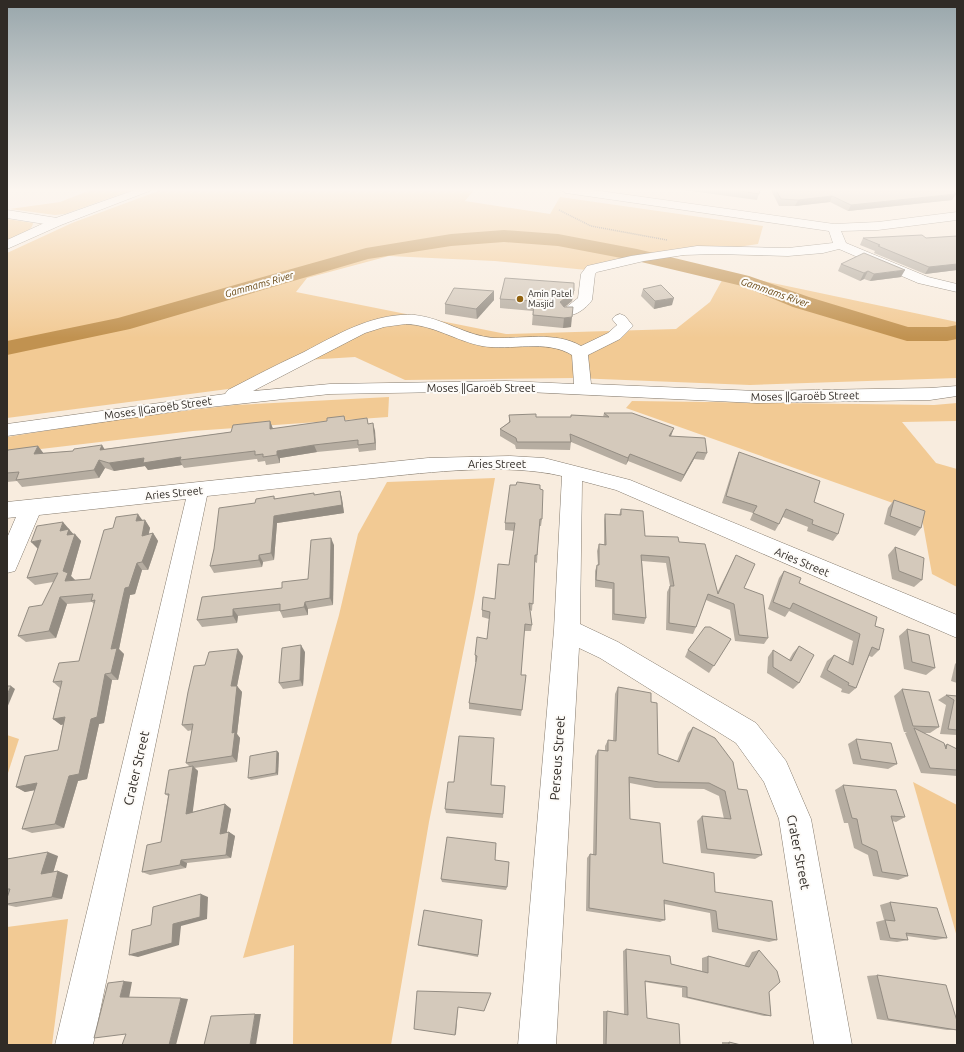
<svg xmlns="http://www.w3.org/2000/svg" width="964" height="1052" viewBox="0 0 964 1052" font-family="Ubuntu,sans-serif">
	<style>
		.green { fill: #f2ca94 }
		.lines { fill: none; stroke-linecap: round; stroke-linejoin: round }
		.river { fill: #c19250; fill-rule: evenodd }
		.minor-casing { stroke: #867c6f; stroke-width: 1 }
		.major-casing { stroke: #867c6f; stroke-width: 1 }
		.path { stroke: #938a81; stroke-width: 1.5; stroke-dasharray: 1 1; stroke-linecap: butt }
		.minor { fill: #fff; fill-rule: evenodd }
		.major { fill: #fff; fill-rule: evenodd }
		.wall { fill: #b6ada1 }
		.shaded-wall { fill: #948d83 }
		.building { fill: #d4c9bb; stroke: #948d83 }
		.poi-dot { fill: #926310; stroke: #fdfbf8; stroke-width: 1.5 }
		.labels { text-anchor: middle; stroke-width: 4; stroke-linejoin: round; paint-order: stroke }
		.far-poi-label { font-size: 9px; fill: #302b26; stroke: #fdfbf8; text-anchor: start }
		.far-water-label { font-size: 10px; font-style: italic; fill: #684814; stroke: #fdfbf8 }
		.street-label { font-size: 11px; fill: #302b26; stroke: #fdfbf8 }
		.near-street-label { font-size: 13px; fill: #302b26; stroke: #fdfbf8 }
	</style>
	<rect width="100%" height="100%" fill="#f8ecde"/>
	<g class="green">
		<polygon points="91,190 132,190 65,214 55,215 10,209 60,202"/>
		<polygon points="161,190 474,190 465,201 550,214 560,197 763,226 758,244 587,270 495,261 389,256 307,278 296,292 506,334 676,329 710,302 726,273 957,322 957,378 750,385 575,378 405,380 355,357 306,360 251,386 7,418 7,253 72,223"/>
		<path d="M7,219L33,223C32,233 15,238 7,241Z"/>
		<polygon points="389,397 388,417 193,431 7,453 7,437 131,417 235,405"/>
		<polygon points="632,401 934,405 957,403 957,421 902,422 936,463 957,469 957,587 932,574 921,513 626,408"/>
		<polygon points="495,478 474,598 429,822 391,1045 293,1045 294,945 243,958 339,615 358,534 387,482"/>
		<polygon points="7,735 19,739 7,776"/>
		<polygon points="913,782 957,805 957,937"/>
		<polygon points="68,919 52,1045 7,1045 7,927"/>
	</g>
	<g class="lines">
		<polygon class="river" points="504,230 558,234 637,249 749,276 809,297 908,327 947,327 957,325 957,339 947,341 907,341 793,307 742,286 637,261 558,246 504,242 451,246 368,259 130,329 7,355 7,341 118,318 366,248 451,234"/>
		<defs>
			<g id="minor">
				<path d="M561,190H593L834,224L878,222L957,212V220L878,230L841,231L846,243L928,277L957,284V292L918,283L839,249L823,253L788,256L715,254L684,255L644,261L597,272L595,274L592,300C586,309 573,318 563,315L560,312L578,298L581,274L587,266L631,256L697,246L788,248L833,243L829,231L566,193Z"/>
				<polygon points="7,210 57,218 63,222 57,226 7,218"/>
				<path d="M620,314L625,316L633,326L620,339L588,355L591,384L757,391L930,388L957,386V396L930,400L757,403L506,391L330,394L192,409L7,436V424L225,394L228,390C253,377 278,364 304,352C338,334 375,312 415,315C443,318 466,336 494,338C521,339 556,331 581,346L608,333L617,325L612,319L615,316ZM406,324C434,325 456,341 482,346C511,351 546,339 572,355L574,384L506,381L330,384L253,391L365,333L384,327Z"/>
				<path d="M510,456L544,458L630,480L957,615V638L616,490L582,481L580,624L618,642L756,723L786,761L811,819L852,1045H814L779,819L764,782L736,743L600,658L579,648L556,1045H518L554,630L562,476C506,463 431,472 374,478C318,484 263,490 207,496L93,1045H55L186,499L39,515L15,571L7,573V538L16,517L7,518V502L428,458Z"/>
			</g>
			<polygon id="major" points="135,190 152,190 61,225 7,249 7,240 53,219"/>
		</defs>
		<use href="#minor" class="minor-casing"/>
		<use href="#major" class="major-casing"/>
		<polyline class="path" points="559,210 591,226 667,240"/>
		<use href="#minor" class="minor"/>
		<use href="#major" class="major"/>
	</g>
	<g class="wall">
		<polygon points="684,190 760,190 757,200"/>
		<polygon points="771,190 952,190 952,200 848,211 830,202 795,206 779,206"/>
		<polygon points="957,236 957,270 925,274 874,253 875,251 860,245 863,238 926,238"/>
		<polygon points="841,264 901,277 870,281 864,279 860,281 838,271"/>
		<polygon points="643,289 672,305 654,309 641,296"/>
		<polygon points="494,291 494,300 477,319 445,314 445,304"/>
		<polygon points="574,291 572,301 565,307 571,327 563,328 532,325 533,311 500,308 500,299"/>
		<polygon points="604,413 671,436 707,453 704,460 694,459 681,482 628,461 626,465 571,442 570,450 516,449 515,445 500,436 500,429 509,422 509,415 536,417 571,417 571,415 603,417"/>
		<polygon points="344,416 345,421 369,424 375,431 376,450 359,452 358,448 317,452 280,458 280,463 266,465 265,461 258,462 257,459 184,468 182,465 148,470 145,466 114,471 105,468 99,478 22,487 17,481 7,482 7,452 38,446 43,453 105,449 231,432 270,421 273,429 327,421"/>
		<polygon points="739,452 814,502 838,534 833,541 807,531 808,527 783,517 775,531 750,520 753,513 722,503 736,459"/>
		<polygon points="540,489 542,519 541,526 539,526 537,563 535,562 532,611 530,610 532,625 531,631 524,631 521,675 526,675 521,716 469,709 469,703 476,662 475,662 475,655 487,639 489,619 482,617 482,610 495,599 509,565 514,531 505,530 505,523"/>
		<polygon points="340,491 342,499 344,513 277,523 274,560 263,562 262,567 214,573 210,566 214,549 255,503 274,496 275,499 314,493 314,495"/>
		<polygon points="894,500 921,528 915,536 884,524 888,508"/>
		<polygon points="621,509 645,536 679,542 717,593 736,555 744,588 768,638 764,644 735,641 730,610 706,600 696,627 693,634 666,630 667,592 670,586 666,563 642,561 646,618 644,624 612,620 612,589 595,587 595,571 597,565 598,565 597,551 599,544 604,545 604,520 605,514 619,515"/>
		<polygon points="145,520 150,528 148,534 153,533 158,541 148,570 142,570 135,594 130,595 119,649 124,654 118,680 112,680 104,723 99,724 87,779 78,781 64,828 32,833 22,829 35,790 25,792 16,787 58,750 63,724 61,725 53,719 60,688 53,682 79,661 94,604 92,602 67,604 56,638 26,642 18,636 42,605 53,582 35,585 27,578 38,549 70,529 69,530 73,534 81,541 71,576 75,580 90,579 113,528"/>
		<polygon points="334,545 333,605 308,609 308,615 283,618 280,611 238,616 237,623 202,627 197,620 282,588 308,579"/>
		<polygon points="895,547 922,580 914,587 892,579 888,555"/>
		<polygon points="784,571 799,583 875,626 879,650 872,657 869,656 856,688 849,694 841,692 842,689 820,677 827,661 834,655 848,663 853,641 789,611 785,617 768,609 779,578"/>
		<polygon points="907,629 935,668 926,675 904,669 899,636"/>
		<polygon points="731,639 709,673 685,657 688,650"/>
		<polygon points="799,646 799,683 793,689 767,673 768,657 773,650 789,660 793,653"/>
		<polygon points="305,652 303,686 283,689 279,683"/>
		<polygon points="243,656 237,686 242,692 237,734 240,738 237,762 194,768 198,771 192,812 225,804 231,809 226,833 229,832 235,836 231,858 187,863 186,868 150,875 142,872 161,842 168,796 165,794 190,767 186,763 192,730 188,731 182,725 205,665"/>
		<polygon points="957,662 957,683 951,681 955,664"/>
		<polygon points="618,687 651,702 658,754 677,761 688,733 693,727 738,789 762,855 755,859 701,853 697,821 702,816 724,819 719,796 704,789 655,788 630,783 630,819 663,863 715,892 777,940 769,942 712,932 710,913 664,904 665,920 660,922 586,911 587,858 590,854 593,854 595,756 598,750 605,751 605,746 608,740 613,741 615,694"/>
		<polygon points="902,689 939,727 930,733 924,733 945,745 947,744 957,749 957,776 921,773 905,733 907,732 904,732 894,696"/>
		<polygon points="946,695 957,696 957,735 940,734 946,705 938,700"/>
		<polygon points="856,739 897,764 888,769 853,764 848,744"/>
		<polygon points="277,751 279,753 278,775 251,780 248,778"/>
		<polygon points="454,782 505,786 503,818 446,813 445,809"/>
		<polygon points="843,785 905,817 896,822 892,821 908,876 898,880 873,876 868,855 854,848 848,823 844,823 835,790"/>
		<polygon points="58,856 53,872 58,871 68,875 62,899 16,907 7,905 7,898 8,894 7,894 7,859"/>
		<polygon points="495,860 507,887 506,890 442,882 441,879"/>
		<polygon points="890,902 947,938 935,940 907,936 908,940 897,942 880,940 876,922 884,920 880,905"/>
		<polygon points="482,922 478,957 420,946 418,945"/>
		<polygon points="626,949 671,964 702,971 702,958 708,956 744,966 752,952 759,950 769,992 771,1016 764,1016 682,997 682,988 645,982 647,1018 680,1045 603,1045 603,1011 607,1011 624,1014 623,951"/>
		<polygon points="877,975 957,1021 957,1030 947,1030 877,1019 867,976"/>
		<polygon points="722,1042 729,1042 741,1045 722,1045"/>
	</g>
	<g class="shaded-wall">
		<polygon points="956,194 952,200 848,211 851,205"/>
		<polygon points="832,196 830,202 795,206 798,200"/>
		<polygon points="957,264 957,270 925,274 929,267"/>
		<polygon points="905,270 901,277 870,281 874,274"/>
		<polygon points="868,271 864,279 860,281 864,273"/>
		<polygon points="494,291 494,300 477,319 476,309"/>
		<polygon points="574,291 572,301 558,312 560,302"/>
		<polygon points="674,298 672,305 654,309 655,301"/>
		<polygon points="572,317 571,327 563,328 564,318"/>
		<polygon points="270,421 273,429 270,429"/>
		<polygon points="373,423 375,431 376,450 375,443"/>
		<polygon points="674,428 671,436 669,436"/>
		<polygon points="102,445 107,453 100,450"/>
		<polygon points="314,445 317,452 280,458 280,463 277,455 277,451"/>
		<polygon points="38,446 44,454 34,454"/>
		<polygon points="697,452 694,459 681,482 684,475"/>
		<polygon points="630,454 628,461 626,465 628,458"/>
		<polygon points="181,457 180,460 182,465 148,470 145,466 114,471 109,463 144,458"/>
		<polygon points="99,460 105,468 99,478 94,470"/>
		<polygon points="340,491 342,499 344,513 277,523 274,560 271,553 274,516"/>
		<polygon points="138,514 143,521 136,521"/>
		<polygon points="145,520 150,528 147,543 142,536"/>
		<polygon points="63,522 75,536 75,534 81,541 71,576 75,580 65,581 63,571 60,531"/>
		<polygon points="153,533 158,541 148,570 142,562"/>
		<polygon points="331,538 334,545 333,605 330,598"/>
		<polygon points="41,540 38,549 31,542"/>
		<polygon points="259,555 263,562 262,567 259,560"/>
		<polygon points="137,563 142,570 135,594 130,595 119,649 124,654 118,680 111,673 111,649 125,588"/>
		<polygon points="60,597 67,604 56,638 49,631"/>
		<polygon points="305,602 308,609 308,615 304,607"/>
		<polygon points="233,609 238,616 237,623 233,616"/>
		<polygon points="301,645 305,652 303,686 300,680"/>
		<polygon points="238,649 243,656 237,686 242,692 237,734 240,738 237,762 232,756 231,686"/>
		<polygon points="105,674 112,680 104,723 99,724 87,779 78,781 64,828 55,824 69,776 91,719"/>
		<polygon points="11,686 15,689 7,708 7,695"/>
		<polygon points="65,717 73,722 61,725 53,719"/>
		<polygon points="277,751 279,753 278,775 276,773"/>
		<polygon points="193,766 198,771 192,818 186,814"/>
		<polygon points="37,783 46,788 25,792 16,787"/>
		<polygon points="225,804 231,809 226,837 220,834"/>
		<polygon points="229,832 235,836 231,858 226,855"/>
		<polygon points="48,852 58,856 52,877 41,874"/>
		<polygon points="181,860 187,863 186,868 180,865"/>
		<polygon points="58,871 68,875 62,899 52,897"/>
		<polygon points="201,894 208,897 207,919 181,926 179,945 138,957 129,955 173,924"/>
		<polygon points="124,981 132,982 129,998 120,997"/>
		<polygon points="181,998 188,999 176,1045 169,1045"/>
		<polygon points="458,1007 456,1034 455,1035"/>
		<polygon points="255,1014 261,1014 256,1045 250,1045"/>
	</g>
	<g class="building">
		<polygon points="735,190 760,190 759,194"/>
		<polygon points="776,190 952,190 956,194 851,205 832,196 798,200 781,199"/>
		<polygon points="922,235 926,238 957,236 957,264 929,267 878,246 880,245 863,238"/>
		<polygon points="864,253 905,270 874,274 868,271 864,273 841,264"/>
		<polygon points="505,278 574,283 574,291 560,302 564,307 573,307 572,317 564,318 533,315 534,301 500,299"/>
		<polygon points="661,285 674,298 655,301 643,289"/>
		<polygon points="454,288 494,291 476,309 445,304"/>
		<polygon points="604,413 632,413 674,428 669,436 705,438 707,453 697,452 684,475 630,454 628,458 570,434 571,442 517,442 516,438 500,429 510,422 509,415 536,414 536,417 571,417 571,415 609,417"/>
		<polygon points="344,416 345,421 367,418 368,424 373,423 375,443 358,445 358,440 314,445 277,451 277,455 263,457 263,454 255,455 255,451 180,460 181,457 143,463 144,458 109,463 99,460 94,470 16,480 19,472 7,473 7,452 8,450 38,446 34,454 73,451 74,449 102,445 100,450 231,432 233,425 270,421 270,429 327,421 327,418"/>
		<polygon points="739,452 820,481 814,502 844,514 838,534 812,524 813,520 786,509 779,524 753,513 757,506 726,496"/>
		<polygon points="517,482 540,485 540,489 543,490 542,519 540,519 537,555 535,555 533,604 529,603 532,625 525,624 521,675 526,675 522,710 469,703 477,656 475,655 477,637 487,639 490,612 482,610 483,597 495,599 498,564 509,565 515,523 505,523 510,485 516,485"/>
		<polygon points="340,491 342,505 274,516 271,553 259,555 259,560 210,566 214,549 219,508 255,503 256,499 274,496 274,499 314,493 314,495"/>
		<polygon points="894,500 925,511 921,528 890,516"/>
		<polygon points="621,509 643,511 645,536 678,537 679,542 705,544 718,594 736,555 755,564 744,588 763,595 768,638 739,635 734,604 708,594 696,627 669,623 670,586 674,586 669,557 641,555 646,618 614,614 614,583 596,580 597,565 599,565 599,544 606,545 605,514 621,515"/>
		<polygon points="138,514 136,521 145,520 142,536 153,533 142,562 137,563 129,587 125,588 111,649 117,648 111,673 105,674 97,717 91,719 79,774 69,776 55,824 22,829 37,783 16,787 25,756 58,750 65,717 53,719 62,681 53,682 59,663 79,661 95,600 91,601 93,594 60,597 49,631 18,636 29,607 42,605 58,573 27,578 41,540 31,542 37,526 63,522 60,531 69,529 67,535 75,534 63,571 68,573 65,581 90,579 104,530 113,528 116,517"/>
		<polygon points="331,538 330,598 305,602 304,607 280,611 280,604 233,609 233,616 197,620 202,597 282,588 282,582 308,579 311,540"/>
		<polygon points="895,547 924,558 922,580 899,571"/>
		<polygon points="784,571 801,578 799,583 877,617 875,626 884,629 879,650 872,647 856,688 848,685 849,683 827,670 834,655 853,665 860,634 793,603 790,609 773,602"/>
		<polygon points="705,627 710,627 731,639 714,666 688,650"/>
		<polygon points="907,629 929,635 935,668 912,662"/>
		<polygon points="301,645 300,680 279,683 282,648"/>
		<polygon points="799,646 814,655 799,683 773,667 773,650 791,661"/>
		<polygon points="238,649 231,686 237,686 232,733 235,732 232,756 186,763 193,724 182,725 188,692 194,666 205,665 209,652"/>
		<polygon points="7,686 11,686 7,695"/>
		<polygon points="618,687 651,693 651,702 657,703 658,754 679,762 693,727 715,738 733,762 738,789 747,790 762,855 707,849 702,816 731,819 725,791 709,783 659,782 629,777 630,819 660,823 663,863 714,873 715,892 772,901 777,940 718,929 716,911 664,900 665,920 589,908 590,854 596,855 598,750 608,751 608,740 616,741"/>
		<polygon points="902,689 929,692 939,727 913,726"/>
		<polygon points="946,695 957,696 957,730 948,729 954,700"/>
		<polygon points="914,728 944,743 946,749 947,744 957,749 957,770 930,768"/>
		<polygon points="459,736 494,738 491,785 505,786 503,814 445,809 448,782 454,782"/>
		<polygon points="856,739 891,743 897,764 861,759"/>
		<polygon points="277,751 276,773 248,778 250,756"/>
		<polygon points="193,766 186,814 225,804 220,834 229,832 226,855 181,860 180,865 142,872 147,845 161,842 169,794 165,794 169,770"/>
		<polygon points="843,785 896,790 905,817 891,816 908,876 882,872 877,851 862,844 857,819 852,818"/>
		<polygon points="447,837 496,843 495,860 509,862 507,887 441,879"/>
		<polygon points="48,852 41,874 58,871 52,897 7,904 7,898 10,889 7,889 7,859"/>
		<polygon points="201,894 200,917 173,924 172,943 129,955 132,930 151,925 153,907"/>
		<polygon points="890,902 937,908 947,938 906,933 908,940 890,938 885,920 895,921"/>
		<polygon points="424,910 482,920 478,955 418,945"/>
		<polygon points="626,949 670,956 671,964 708,973 708,956 749,967 759,950 777,971 780,982 769,992 771,1016 687,997 687,987 645,981 647,1018 679,1024 680,1045 606,1045 607,1011 628,1015"/>
		<polygon points="877,975 946,985 957,1021 957,1030 888,1019"/>
		<polygon points="124,981 120,997 181,998 169,1045 122,1045 126,1034 94,1038 108,983"/>
		<polygon points="417,991 491,993 484,1011 458,1007 455,1035 414,1029"/>
		<polygon points="255,1014 250,1045 204,1045 211,1016"/>
		<polygon points="729,1042 741,1045 729,1045"/>
	</g>
	<linearGradient id="sky" x2="0" y2="1"><stop stop-color="#98a6ab"/><stop offset="0.56" stop-color="#fcf6f0"/><stop offset="1" stop-color="#fcf6f0" stop-opacity="0"/></linearGradient>
	<rect width="964" height="338" fill="url(#sky)"/>
	<circle class="poi-dot" cx="520" cy="299" r="4"/>
	<g class="labels">
		<g class="far-poi-label">
			<text x="528" y="297">Amin Patel<tspan x="528" dy="10">Masjid</tspan></text>
		</g>
		<g class="far-water-label">
			<text transform="translate(259 284) rotate(-16)" y="4">Gammams River</text>
			<text transform="translate(775 292) rotate(19)" y="4">Gammams River</text>
		</g>
		<g class="street-label">
			<text x="481" y="392">Moses ǁGaroëb Street</text>
			<text transform="translate(805 396) rotate(-1)" y="4">Moses ǁGaroëb Street</text>
			<text transform="translate(158 408) rotate(-8)" y="4">Moses ǁGaroëb Street</text>
			<text x="497" y="468">Aries Street</text>
			<text transform="translate(174 493) rotate(-6)" y="4">Aries Street</text>
			<text transform="translate(802 562) rotate(23)" y="4">Aries Street</text>
		</g>
		<g class="near-street-label">
			<text transform="translate(557 758) rotate(-86)" y="5">Perseus Street</text>
			<text transform="translate(136 768) rotate(-77)" y="5">Crater Street</text>
			<text transform="translate(799 852) rotate(79)" y="5">Crater Street</text>
		</g>
	</g>
	<rect width="964" height="1052" fill="none" stroke="#302b26" stroke-width="16"/>
</svg>
